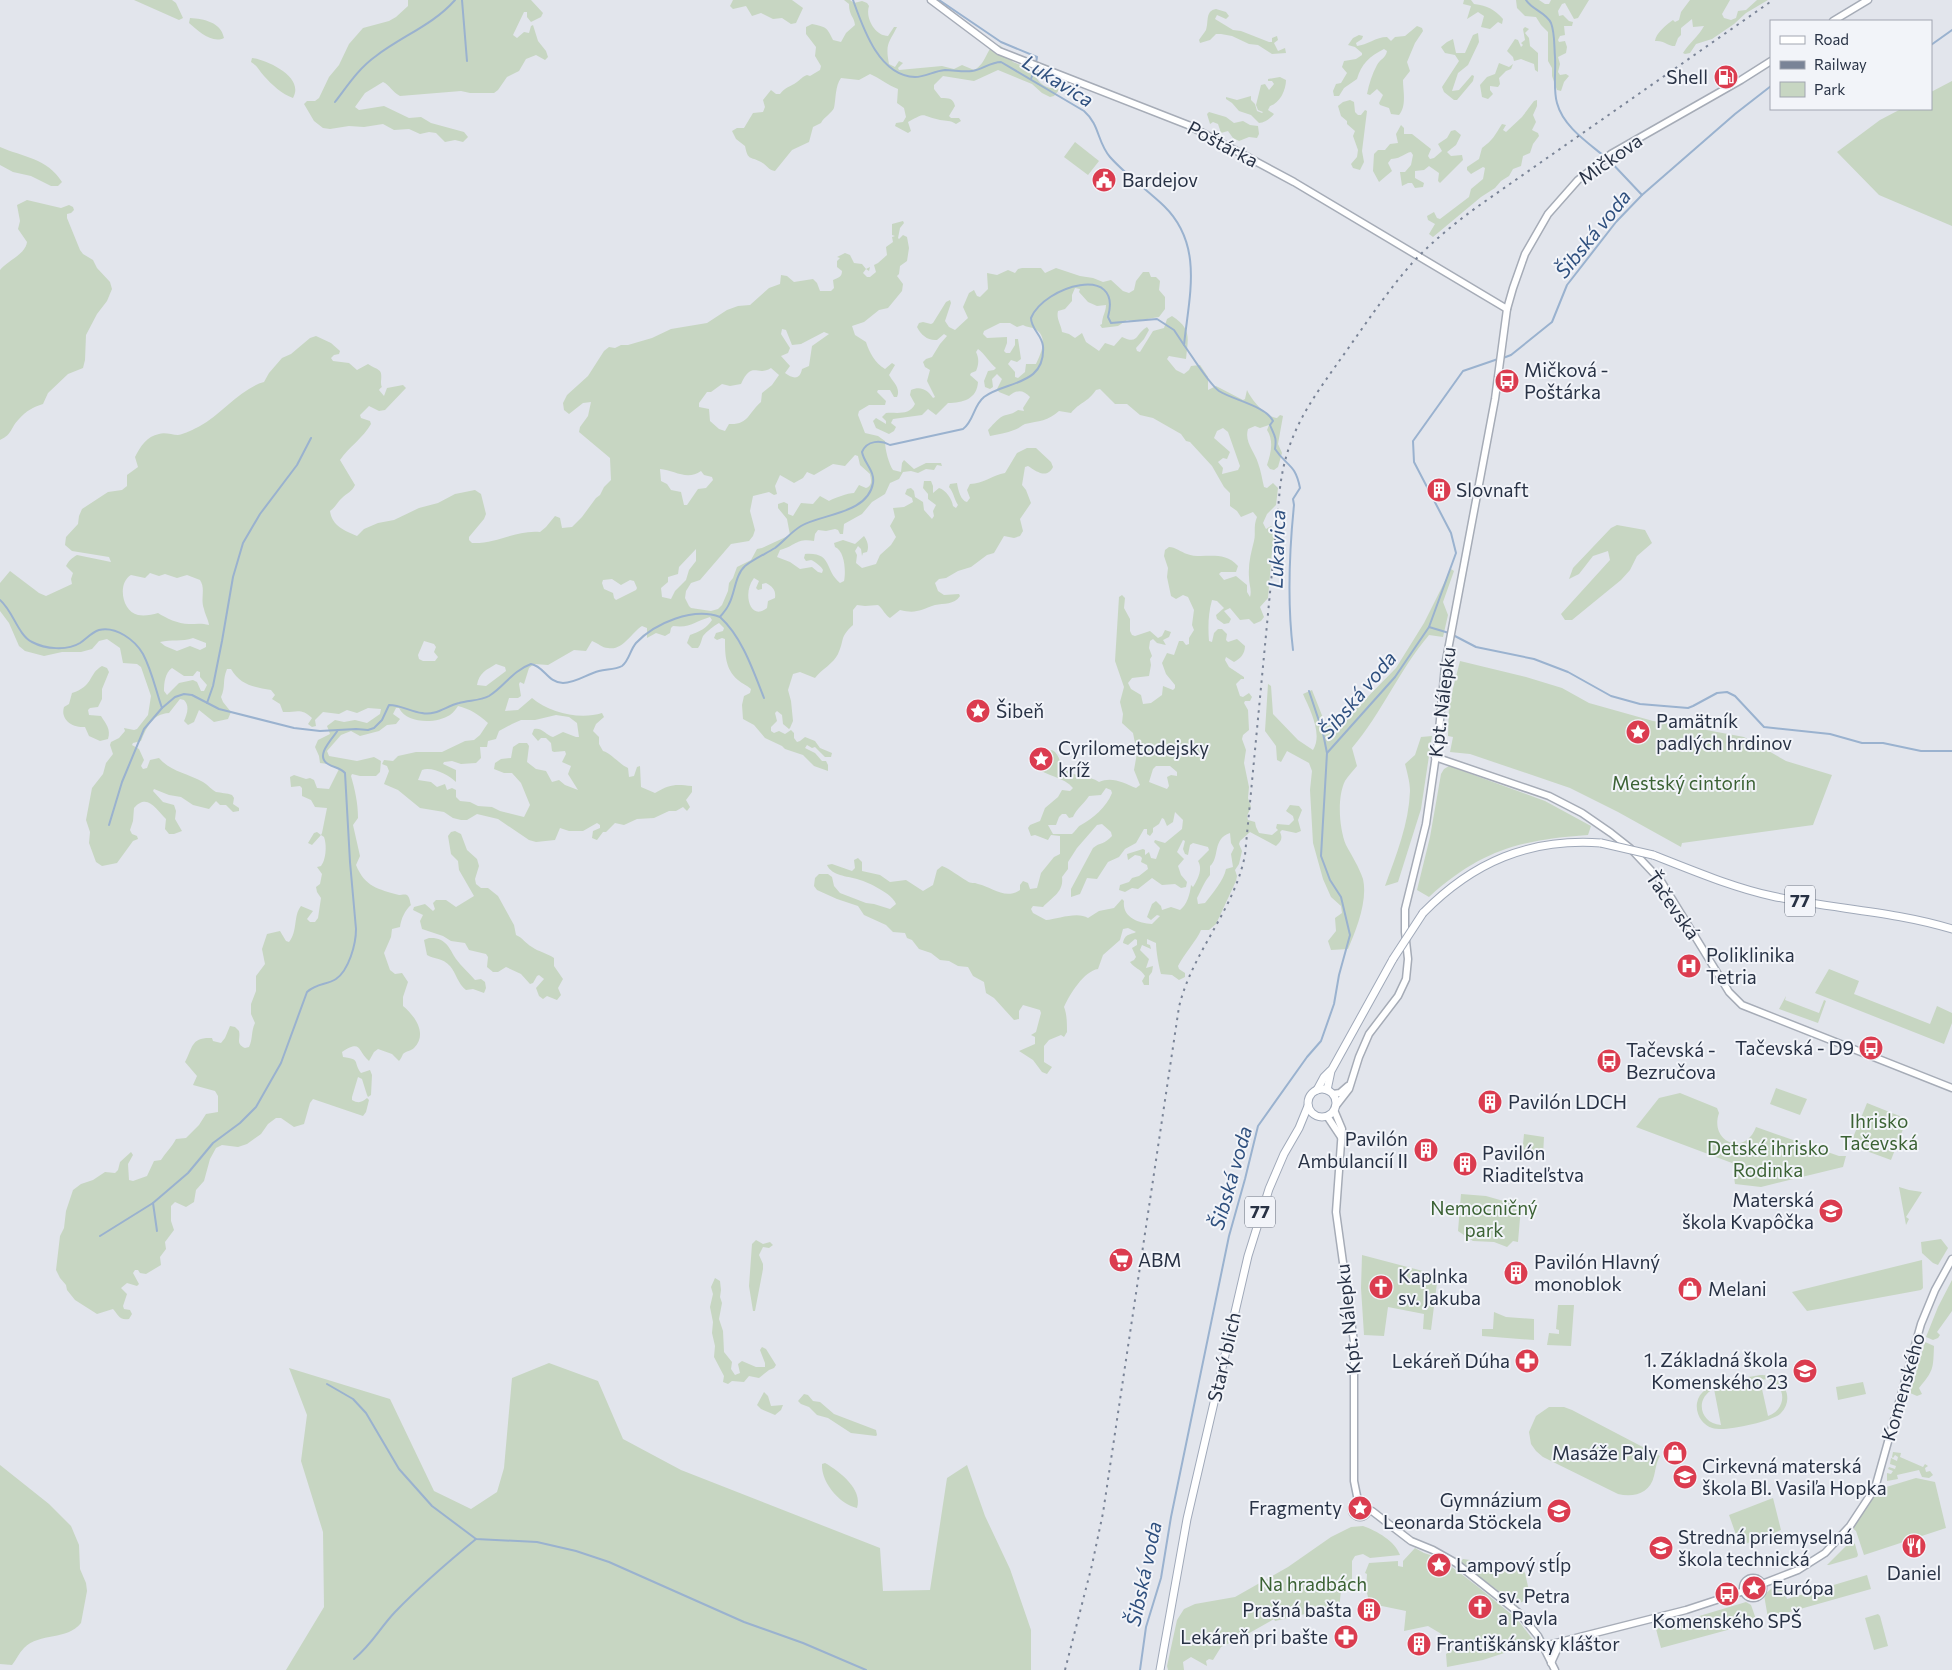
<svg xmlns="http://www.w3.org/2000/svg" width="1952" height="1670" viewBox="0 0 1952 1670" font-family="Commissioner,sans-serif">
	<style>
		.green { fill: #c7d6c2; fill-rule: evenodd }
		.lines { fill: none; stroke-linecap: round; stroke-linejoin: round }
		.stream { stroke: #9ab2cf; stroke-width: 2 }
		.secondary-casing { stroke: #a6acb7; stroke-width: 9 }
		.primary-casing { stroke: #a0a9b9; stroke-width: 9 }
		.secondary { stroke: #fff; stroke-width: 6 }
		.primary { stroke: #fff; stroke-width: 7 }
		.rail { stroke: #7a8497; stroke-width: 2; stroke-dasharray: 2.5 5; stroke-linecap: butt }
		.primary-bridge-casing { stroke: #a0a9b9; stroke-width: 9; stroke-linecap: butt }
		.primary-bridge { stroke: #fff; stroke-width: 7 }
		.labels { text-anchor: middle; stroke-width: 4; stroke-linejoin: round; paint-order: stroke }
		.shield { fill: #f2f4f9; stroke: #656c7b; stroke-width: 1 }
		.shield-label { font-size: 18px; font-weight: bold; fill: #283245 }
		.poi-label { font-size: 19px; fill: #283245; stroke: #f2f4f9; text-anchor: start }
		.street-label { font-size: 19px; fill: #283245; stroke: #f2f4f9 }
		.park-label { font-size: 19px; fill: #3b6234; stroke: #f2f4f9 }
		.water-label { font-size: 20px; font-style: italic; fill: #2e4f7e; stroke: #f2f4f9 }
	</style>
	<rect width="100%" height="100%" fill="#e2e5ec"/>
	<g class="green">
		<polygon points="134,0 172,0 176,3 183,18 179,20"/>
		<path d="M408,0H531L543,13L541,17L531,22L527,17V12H524L513,35L517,38L524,32L529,33L531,26L533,25L538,41L546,51L548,57L545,60L536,55L526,59L519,71L507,77L498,90L494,93H470L461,91L400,96C392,92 390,85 383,82L365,93L355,107L359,110L384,106L409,118L421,117L431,123L464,132L468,137L463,142L455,140L445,142L436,133L429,132L420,134L409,129L394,130L383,124L364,127L349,126L330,129L323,128L314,121L304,104L307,101H315L319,98L329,77L339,65L349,44L363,28L389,21L396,17L408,6Z"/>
		<polygon points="733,0 792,0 803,8 796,23 791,24 782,18 773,19 761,13 752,16 746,6 733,9 730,6"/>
		<path d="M844,0H850L854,3L862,1L867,3L869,6C865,18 875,36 888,36L894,27H897C889,43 885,43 889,64L895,67L899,61L903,63L898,68L899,70L942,66L954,69L962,65L974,70C987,63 985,51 995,44L1001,46L1013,62L1033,70C1036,79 1040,85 1050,88L1057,85L1059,90L1054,96L1050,97L1042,93L1032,84L998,70L974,81L943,76L934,85V89L941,98C949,98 953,98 955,106L949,116L951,118H959L961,121L956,124C950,120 946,121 940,120C920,116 928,111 908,122L911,131L908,133L895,126L896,123L903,122L906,117L904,108L897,103L898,89C887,85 880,78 870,74L859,80L841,78C835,86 836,99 834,108C832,113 824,117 821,123L813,127L809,142L792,150L775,171C768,170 767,165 761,162C750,156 748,161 745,146L736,139L732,131L737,128H744L753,113L763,112L765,107L763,100L771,90L776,94H780C785,87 790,87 797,82C801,79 802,77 807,75L810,76L820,70L821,66L815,56L816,47L806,34V27L812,24C826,27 827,27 833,40L841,42L846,33L855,25C854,16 849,16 849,4Z"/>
		<path d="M1464,0H1471L1474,4C1488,6 1494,9 1503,19L1502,24L1498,22L1490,29L1481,27L1484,16L1478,12L1467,19L1471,6L1463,4Z"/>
		<polygon points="1516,0 1539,0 1545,4 1549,4 1551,0 1589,0 1578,18 1574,19 1565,3 1562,4 1558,11 1559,16 1563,15 1569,21 1573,22 1572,26 1564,26 1565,35 1560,36 1558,40 1559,42 1565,41 1567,47 1566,53 1558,57 1560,64 1558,72 1560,75 1566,74 1569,76 1564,82 1561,91 1557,90 1552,76 1552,68 1548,61 1548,32 1541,25 1536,17 1525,16 1517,8"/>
		<path d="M1690,0H1730L1722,14L1724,18L1731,20L1736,18L1738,11L1746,10L1757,0H1768L1746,13L1734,24L1712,39L1696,44L1690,53L1685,54L1683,53C1689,43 1699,36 1704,26L1693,27L1692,19L1681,28V35L1678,38L1675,46C1667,46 1664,40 1655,41C1656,33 1666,25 1673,20L1675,22L1679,20L1681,12Z"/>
		<path d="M1216,9L1226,12L1229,16L1226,19L1217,15L1215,19L1233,30L1241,31L1269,42H1272V38L1277,36L1278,40L1274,43L1278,51L1285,48L1286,53L1272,54L1258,45L1249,44L1232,36L1221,34H1216L1210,40L1200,43L1199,40C1201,37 1204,33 1206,30C1209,21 1205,11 1216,9Z"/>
		<path d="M190,18C204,19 221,22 224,38C212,44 198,31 189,23Z"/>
		<path d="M1417,26L1422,28L1423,31L1415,43L1407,62L1410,71L1403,80C1403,91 1407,106 1399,115L1391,114L1389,108L1380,105L1379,103L1383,95L1377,89L1370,95L1367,94C1369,84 1372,74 1377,65C1380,59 1386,58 1387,51L1384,49C1370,56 1361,64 1357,79L1344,88L1339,96H1334L1333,91L1336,84L1341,83L1347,73L1342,67L1344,61L1356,59L1362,55V53L1355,47L1348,45L1353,38L1359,35L1363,36L1362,39L1356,43L1357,46C1367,45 1376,37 1387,37L1391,41L1395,37L1405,36Z"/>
		<polygon points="1525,27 1529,29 1525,33 1529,38 1530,46 1538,53 1538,72 1535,70 1534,64 1521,59 1514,61 1513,57 1507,51 1515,39 1518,40 1521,47 1523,45 1521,43 1525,40 1523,29"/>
		<polygon points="1478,33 1479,42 1468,65 1458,73 1452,91 1459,90 1472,75 1474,76 1473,81 1457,100 1454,100 1444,92 1442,87 1459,61 1455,55 1445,53 1441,47 1447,42 1453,39 1456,53 1465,53 1473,35"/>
		<path d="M252,58C267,60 305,77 293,98C282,94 272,85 264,76C259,71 258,66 251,62Z"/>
		<polygon points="1499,63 1509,67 1513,64 1511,69 1506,71 1499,78 1500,84 1498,87 1490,86 1490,90 1493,94 1488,99 1482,97 1480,85 1487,77 1495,74"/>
		<path d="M1280,77L1286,80C1286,90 1280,103 1270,106L1268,110L1274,114C1271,118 1264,123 1259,123L1251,115L1239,111L1232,103L1226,99V97L1237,100L1251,96V100L1255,104L1257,111L1262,113L1263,112L1258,110L1256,105L1261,85L1265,84L1269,90L1274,84L1272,81H1268V79Z"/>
		<polygon points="1952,81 1952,226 1879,195 1837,152 1880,120 1901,109 1931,109 1931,92"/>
		<polygon points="1350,100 1354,102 1355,112 1358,115 1361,115 1365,110 1367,111 1362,151 1364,162 1360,170 1353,168 1351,164 1357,157 1358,150 1353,136 1355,131 1347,124 1347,121 1341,116 1338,106 1343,102"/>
		<path d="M1537,100V106L1533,115L1536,122L1532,130L1538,133L1539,136L1533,144L1530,153L1523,156L1521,166L1513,169L1509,176L1501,181L1495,188L1481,197L1433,237L1429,234L1435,224L1428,220L1427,216L1434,212L1437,218L1440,219L1469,197L1471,189L1483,179L1485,168L1483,167L1471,174L1467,170V167L1479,159L1482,148C1493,140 1495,135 1502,124L1506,125L1503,130L1506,132L1522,117L1534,101Z"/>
		<polygon points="1209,112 1226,117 1234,123 1243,121 1250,125 1258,126 1259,134 1257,138 1249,137 1239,141 1233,138 1228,131 1221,133 1218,124 1213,122 1210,124 1207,114"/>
		<path d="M1401,125L1404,128V134H1412L1431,149L1428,156L1430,159L1434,158L1442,151L1438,144L1447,138L1451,131L1455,130L1461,135L1456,145L1447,152L1451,156L1462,155L1463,160L1440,183L1438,181L1439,173L1429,166L1424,170L1415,171V178L1424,183L1423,187L1415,188L1412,183H1408L1402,186L1400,172H1405L1411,165L1413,155L1411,152C1404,153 1403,158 1391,159L1388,163L1392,171L1379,182L1373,171L1374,154L1378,150H1385L1390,144L1398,143L1396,134Z"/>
		<polygon points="1075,142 1099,161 1088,175 1064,157"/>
		<path d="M0,147C23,157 47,158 62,182L58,186H51L31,176L13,172L0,165Z"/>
		<path d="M27,200L61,208L69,205L73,207L74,210L71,213L67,214V218L80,250L83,254L93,260L97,268L110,282L112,289L107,301L97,314L86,335L85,360L83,368L68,374L48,393L43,404C33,407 26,411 19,419C10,428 13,434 0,440V270C8,260 25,255 27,242L18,229L20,221L17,205Z"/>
		<path d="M903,221L904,223L900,228L898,238L899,239L903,235L907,237L909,248L907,261L900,266L899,274L897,276L903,284L902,291L888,308L879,310L864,322L852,326L855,335L866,342C869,352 875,363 885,369L892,363L895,365L889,375C893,382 901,388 897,397H894L890,390H878L877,392L886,401L885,405H869L859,411L858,415L865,433L878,436L885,441C885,450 889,464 893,470L901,472L902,463L904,460L914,469L926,463H941L942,466L937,465L934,470L926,469L918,473L911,471L903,472L899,479L890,483L885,494L872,502L862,514L844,524L843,534H840L838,530L835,529L826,531L818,530L815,534L814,541C796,538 796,546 780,550L777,557L790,562L800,569L812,567L818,572L822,573L823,570C822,567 814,561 811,560L806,561L804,558L805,554C833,552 824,570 840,583L844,581C846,572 845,551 835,547L834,543L843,540L855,544L864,536C868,541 869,548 867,552L863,553L862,556L861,549L858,546L855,551L857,555L856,563L862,568L876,564L880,555L891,545L896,537L890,526L895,517L893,508L904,507L913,502L912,498L905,494L907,489L911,488L914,491L915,497L923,502L924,510L932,519L934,516L933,511L936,505L928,499V494L923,488L924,481H931L933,486V493L939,488C946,490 952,499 953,506L956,508L958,505C954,499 954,493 949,487L950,484L957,483C958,490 961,501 967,502L970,498L967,490L970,484C983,484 993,475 1005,473L1017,453L1027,448H1036L1051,462L1053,467C1047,479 1037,472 1028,466L1025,467L1022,485L1026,490L1031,503L1020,519L1023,531L1020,536L1014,538L1004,536L994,553L987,555L971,567L958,571L946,578L939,579L935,583L938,591L944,595L959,594L960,596C954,605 944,603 935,605C920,610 916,614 900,610L890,618C885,615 883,609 878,605L865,606L857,605L853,610V625C839,638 845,639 838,654C833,664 822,669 815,678L800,672L793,674L788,690L791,701L793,721L790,728L789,729L783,724L782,715L777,711L775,713L777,721L771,727V731L774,733L779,731L785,734L791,730L794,733V738L797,742L800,741L805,737L815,741L820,748L832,753L831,757H825L815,747L812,748L807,745L805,748L815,753L822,761H826L828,765V771L814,766L803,755L785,749L782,746L765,738L754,725L743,719L742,705L744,696L750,693L751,689C747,685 742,684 738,680C725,669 725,654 725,639L722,638L717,640L714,638L716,633L723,631L724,628L719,623C715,625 706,632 703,636C701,641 701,644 698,648H692L687,643L690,635C699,632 707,628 712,620L710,617C693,622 692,628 673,626L671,628L670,633L665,636L656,633L647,638V628L642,626C631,633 623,651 608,648C602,648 598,643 592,641L586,651L574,650L548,665L534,664L529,668L524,684L520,682L519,684L521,696L518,698H509L505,711L518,710L532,698C550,713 580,720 602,713L604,717L596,724L593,731L599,737V744L603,751C611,753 619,764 628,768L629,777L634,776L637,767L640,766L641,787L655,793C670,784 675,784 692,786V792L686,800L690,807L687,811L683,807L676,811H669L654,818L637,819L624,825L615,823L606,832H603L597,840L592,838L593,831L600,828V825L597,823L583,831H569L560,828L555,840L536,842L529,840L498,819L477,814L467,820H461L453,818L444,812L420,808L398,790L384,784L389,771L387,766L382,764L384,760L393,761L398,756L416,752H442L465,741L474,740L480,735L488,723C478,714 470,709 458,706C456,709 454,712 450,715C436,724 407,724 399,708H396L393,714L400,719L396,724L387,725L379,731L360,736L351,731L341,735L327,751L329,756L357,761L374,757L381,761L380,772L376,776H360L352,774L351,776C355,790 358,803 358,818L353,825L360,856L356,865C365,887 378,889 399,895C402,895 404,894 407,895C410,897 410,903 411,905C405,910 401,919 400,927L392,929L391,937L384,953L390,970L395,974L402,973L408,982L403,997V1006C415,1016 428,1034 414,1048C411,1051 406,1051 403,1054C402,1056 401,1059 399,1061L392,1054L378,1049L374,1052L369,1061C357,1051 362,1039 342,1052L343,1057C362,1060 352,1061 361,1073L370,1070L372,1075L371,1095L368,1097L367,1095L362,1079L358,1077L352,1097V1100C359,1104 362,1102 367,1098L369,1100L366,1112L363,1116L313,1099L310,1103L304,1124L294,1127L281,1118H276L268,1124L261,1134L247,1144L238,1147L222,1145L216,1148L210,1159L204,1181L196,1190L194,1202L186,1207L175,1202L171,1206V1221L174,1230L165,1242L166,1249L160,1257L161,1265L146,1274L140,1273L138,1270H135L133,1273L139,1284L137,1286L127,1283L121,1288L127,1294L123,1306L124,1309L130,1310L132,1314L129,1319C119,1321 118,1314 113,1309L97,1314L75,1300L67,1290L66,1285L60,1278L56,1270L60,1236L64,1228L66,1211L73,1190L81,1184L93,1180L105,1172L115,1173L118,1170L120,1162L131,1152L133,1155L128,1164L129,1180L133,1181L147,1176L154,1161L161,1160C166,1152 172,1147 176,1139L186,1138L199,1125L206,1114L218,1112V1096L215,1091L193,1085L197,1076L185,1062C193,1047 191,1037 212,1038L213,1041L221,1043L225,1038L230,1026L235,1027L239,1031C241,1039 235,1043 245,1048L249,1047C253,1039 251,1031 255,1023L251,1014V1004L256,991V976L265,964L262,949L267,934L280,931L286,941L289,942C298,931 293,916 301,906L313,911L307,919L310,922H315L318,918L321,898L317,892L316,887L320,884L322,874L317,867L321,866C326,860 327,845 324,837L321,835L312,845L308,843L314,833L317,832L321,835L322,833L327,808L315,807L311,800L302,796V788L300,786L291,787L290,777L294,775L306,779L310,778L314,780L317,788L329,789L339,769L328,764L320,763L319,756L315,747L318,740L330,734L327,726L335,720L344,722L355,720L367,723L380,714L381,709L368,708L357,713L347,710L339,714L323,712L315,720L316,726L312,727L308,724L312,718C301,707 295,713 283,712L280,704L272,699L275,695L271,690C254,687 240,685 231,669H227C222,681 226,686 221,697L223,702L231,712L228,719L214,722L199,710L194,722L188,725L184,721C187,714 190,706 184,700L180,699L169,713C152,714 147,727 141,741L133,743L132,745L139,749L144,760L141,766L143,769L147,768L150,760L159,758C171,772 187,773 203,782C208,785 212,790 216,792C221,793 227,793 232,795L234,798L233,804L239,808V811L233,812L226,805H220L216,801L209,809L193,805L181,797L169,795L154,789L153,791L163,802L174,805L176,811L175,819L182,831L174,834H169L165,829L166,819C157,811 148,792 134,808L133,821L130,830L132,834L137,836L138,839L133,841L117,863L102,866L96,862L89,843L90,832L86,820L92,788L103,774L106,763L113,754L110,745L111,742L119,738L125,731L124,728L134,730L137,729L148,715L151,696L141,667L137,664L123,663L120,648L107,639L99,641L92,649L81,652H62L44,656L25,651L19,646L9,623L0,611V583L10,571L39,593L46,596L72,584L71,579L73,573L66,566C69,560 72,558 77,555L111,562L109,557L72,551L65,545L66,537L78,524L79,516L82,509L108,492L122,490L127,486V475L138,467L135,457C140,447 147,436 159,434C165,432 172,435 178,435C185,434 194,429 200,426C220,415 243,387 264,382L269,373L282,358L291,354L310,338L316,336L331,343L340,351L339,354L334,355L331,358L333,361L349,363L357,370L368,364C381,372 382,368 381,382C381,390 384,384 379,390L384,396L387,388L403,385L406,388L385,410L379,411L369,406L360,415L361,418L370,421L371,424C363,438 349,447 340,460L355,485C352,492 347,493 342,498C337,502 336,507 330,511C332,526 345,531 357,536L364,529L378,523L394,520L419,508L438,503L455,494L475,490L481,494L486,514L484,519L469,537V540L472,543C497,544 515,530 540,532L546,527L555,516L560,518L562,528L572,527L582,517L596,498L600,495L604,487L611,480L610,458L579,432L580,427L588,416L591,402L583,403L569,414L564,410L563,403L567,395L588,376L604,351L609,347L615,348L621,345H628L652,338L671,329L707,323L727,310L738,306L750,305L769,288L780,284L781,275L787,276L794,282L813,279L817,283L820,291H831L834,288L833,280C838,278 842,277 842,271L837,267V261L840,258L837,257L845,253L850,255L854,263L862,264L866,269L870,267L869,271L866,269L863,273L867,277H870L876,272L874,265L878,263L887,255L886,247L893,242L892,237L895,236L892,235V224ZM782,329L786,330L792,345L801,344L824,332L829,334L812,346L809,366L802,369C800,380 793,379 785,373L790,366L781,356L788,353L790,348L781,334ZM771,368L779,375L772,385L762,393L761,402C748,413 749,425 729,424L725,431L719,429L710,421L709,409L699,407V403L707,392H711L722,384L730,386L741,384C752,360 757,377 771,368ZM855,455L858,456L860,465L870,474C871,480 873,485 866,488L859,485L854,493C848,493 834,498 829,501L820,496L813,504L801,503L793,516L788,514V504L784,502L778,504V508L787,519L790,535L762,548L757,549L751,560L737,567L733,578L729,583L728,591L722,605L718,609L711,611L691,608L689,606L685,598L686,591L691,583L700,580L731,544L749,541L753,536L755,530L750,511L753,496L769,492L774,495L777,494L775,486L780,475L794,483L803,478L807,472L814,475L833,464L845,466ZM660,469C674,470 687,481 701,471L704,475L712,477L713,480L706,488L698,489L687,505H684L681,492L671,490L667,484L661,481ZM696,549V561L689,570L686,580L675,591L671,599L662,597L661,588L668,582V577L678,574L679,567ZM150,573L159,576L165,574L177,578L187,575L200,580C206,589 200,599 204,609C205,615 208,618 209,625C202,623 196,624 189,624C178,624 166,618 158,613C152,615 144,616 138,615C122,612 117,583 131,575L145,578ZM754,578L759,581L756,588L758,590L762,589V584L766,583C773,587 776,590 775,598L768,601L767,608C750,622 742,593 754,578ZM612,579L621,585L630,580L634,581L637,588L636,590L616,600L614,598L613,593L604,589L602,583L603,580ZM193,638L206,643V647L200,650L190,646L177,651L165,646L160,642C171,639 182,642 193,638ZM424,641L434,644L436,647L434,652L438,657L435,661H423L419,659L418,655ZM496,664L505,667L506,671L486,686L477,685C479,673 486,670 496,664ZM172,668L184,676H193L197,671L200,672V677L207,685L204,691H201L197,682L193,680L179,683L167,695L164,691C164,683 165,673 172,668ZM556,715L569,717L577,723L579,737H576L563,732L553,737C546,735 542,727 534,729L532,734L538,741L541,738H546L551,743L552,751L554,752L565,751L566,754L562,762L571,766L568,774L578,790L565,785L559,780L552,782L546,771L536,769L527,762L529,746L527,743H519L513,747L511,758L501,759L495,763L494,769L504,773H512L521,783L530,805L524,817L500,811L492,807L478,806L470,802L460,801L456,797V790L452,788L447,790L445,784L437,787L431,782L418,780L422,770C432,766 450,776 456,782V770L443,764L444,762L452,761L461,764L476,763L481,758L480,747H487L488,741L496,739L499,731L512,724L521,720H535Z"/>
		<path d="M1022,268H1041L1045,273L1056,268L1080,276L1093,278L1103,282L1111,280L1123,291L1129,293L1134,290L1136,281L1143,272H1149L1151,277H1156L1160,281L1159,290L1165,297V309L1159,317L1135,321L1127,320L1118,326L1102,328L1100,325L1102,324C1102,316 1106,312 1106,305L1097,306L1088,302L1079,292L1080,289L1075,288L1072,295V301L1065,309L1058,311C1056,319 1061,324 1062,332L1069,334L1075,338L1082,333L1086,342L1099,351L1105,343L1114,346L1122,337C1139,345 1135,334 1147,327L1149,330L1144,339L1136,348L1137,351L1140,352L1153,331L1164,328L1167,319L1172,316C1192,329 1188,338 1186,359L1169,356L1167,359L1176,370L1184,374L1189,370L1191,366L1200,365L1208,377V390L1216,386L1243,400L1245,399L1247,390C1251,399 1265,417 1277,418L1280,415L1283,416L1278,444L1282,453L1278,467L1274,470L1270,469L1267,465C1271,453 1274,441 1267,430L1269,425L1260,428L1255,426L1248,429C1244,442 1255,452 1258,463C1261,471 1262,479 1264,487L1267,488L1273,483L1278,488L1276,505L1267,514L1263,523L1266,529L1271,526L1274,529V546L1272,551L1268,598L1260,607L1264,617L1261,621L1254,624L1249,619L1240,620L1230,608L1224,611L1231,619L1229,623L1224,624L1217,619L1216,615L1224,608L1217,601L1212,600C1208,614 1208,628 1209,641L1212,642L1214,633L1218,629H1222L1227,634L1226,640L1228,642L1237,639L1245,646C1245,654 1240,659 1234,662L1226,657L1225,660L1229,667L1244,677V679H1241L1236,684L1240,696L1243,697L1249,693L1252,697L1250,701H1245L1244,703L1248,710L1249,730L1243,735L1242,739L1246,750L1244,763L1249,787L1248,798L1251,807L1247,816L1248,820L1255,822L1256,827L1259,833L1272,835L1278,830L1276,828L1277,824L1289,825L1294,820L1293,816L1286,811L1290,805L1299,806L1302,810L1298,820L1301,831L1296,833L1282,830L1280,832C1283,839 1281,841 1276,846L1250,832L1240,841L1239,844L1242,851L1239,864L1235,870L1237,876L1236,881L1216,924L1209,930H1201C1197,940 1184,954 1178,966L1179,969L1185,973V977L1179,980L1172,975L1161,974C1159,967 1156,951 1156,943L1147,939V944L1150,945L1151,949L1142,945L1140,950L1149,959L1146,968L1153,966L1152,972L1149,976V985H1144L1142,981L1145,976C1141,969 1134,968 1130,962L1134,960L1136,957L1132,948L1137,945V940L1135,939L1128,945L1123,943C1125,933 1131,935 1136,932L1128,928L1123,929L1120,940L1103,955L1098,969C1084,971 1070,994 1064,1007C1067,1014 1067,1024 1067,1032L1064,1037L1061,1035L1049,1040L1044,1046V1062L1052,1067L1047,1074L1042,1072L1033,1060L1019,1051L1035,1044V1037L1031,1035L1036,1032L1041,1013L1040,1010L1023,1005L1019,1011V1019L1014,1020L994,998L986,993L984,982L973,976L968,967L958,966L949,961L940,960L931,953L919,949L912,940L907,938L905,933L893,932L886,925L864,915L858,906L837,899L817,890L814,886L815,878L819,874H828L832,877L834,886L840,893L866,903L874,904L890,909L896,904C893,894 868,882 857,879C847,876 832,876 827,865L832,864L852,871L855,868L854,860L858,858L862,862V871L880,875L890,882L906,880L923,891L933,885L937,870L942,866C952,870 958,876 967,881C971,884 974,882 978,884C992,887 1005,900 1020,890V885L1023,881L1028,883L1030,889L1037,888L1041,873L1054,857L1060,854V836L1051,835L1048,840L1035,835L1031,836L1028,828L1030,825L1040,821L1045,808L1058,797L1062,790L1070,791L1073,788C1064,777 1046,776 1035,767L1034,762H1041L1044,760L1041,753L1052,750L1055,752C1060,757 1060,765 1065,769C1075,778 1089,775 1099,782C1112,776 1124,783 1136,788L1140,785L1134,770L1137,753L1133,733L1122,723L1123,714L1120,702L1124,687L1115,661L1119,597L1122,595L1125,598L1124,608L1130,619V631L1132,635L1135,636L1150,631L1158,638L1162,636L1165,630L1171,632L1169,637L1163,640L1166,645L1157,643L1153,639L1150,641L1149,648L1152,656L1150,659L1151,665L1149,676L1132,678L1128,683L1131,689L1141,695L1143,704L1151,703L1162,695L1163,686L1173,690L1175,688V685L1166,674L1162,663L1167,653L1174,655L1179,641H1183L1186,645L1189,644V638L1194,630L1192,625L1194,610L1188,597L1183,595L1176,599L1171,596L1167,577L1168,568L1164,556L1165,550L1169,547C1175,547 1181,552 1187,554C1202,560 1223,549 1238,566L1236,572H1221L1219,574L1224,580L1236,576L1247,585V592L1250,597C1252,590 1249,585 1249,577C1248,564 1251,553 1254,541C1256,533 1253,527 1257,517L1253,512L1241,517L1237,511L1230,506V493L1224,487L1212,466L1190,442L1186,441L1181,434L1153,418L1140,415L1127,404H1115L1100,389L1096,390C1087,403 1080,402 1071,413L1059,411C1048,421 1039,421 1025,424C1021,426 1018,429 1014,430C1007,433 998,434 990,436L988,430C992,426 997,419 1003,416C1009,414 1013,414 1018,410L1024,411L1023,408L1030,397C1023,389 1016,390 1009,396L999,392L997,389L1002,379L997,374L992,379L993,387L990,389L985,387L984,381L988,371L994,370L996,368C989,362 985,354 978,349L976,352C979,358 979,364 976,371L971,373L970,375L978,382C977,399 963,403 948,403L936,415L928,409L922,415L893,419L891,423L896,427L894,431L889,434L876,428L873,421L876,418L886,424V421L882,417L886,413C897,412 909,416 915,404L910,395L911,390C920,386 927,389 933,398L935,397L927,381L930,370L925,367L923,362L926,359L932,357L940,344L947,336L944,334L937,340C928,341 921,335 917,327L919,323L923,322L931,324L933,323L946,302L950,300L951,303L945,321L949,327L955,330L968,318L963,307L969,293L974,290L977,296L980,297L988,289L987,273L997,275L1008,270L1015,273L1018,269ZM1000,323H1010L1017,327L1023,325C1026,327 1031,327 1035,329C1049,337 1041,353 1036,364H1026L1025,372L1018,378L1015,377V372L1008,364L1011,360L1017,362L1021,359L1018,339H1015V345L1010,353H1006L1004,351L1007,343V337L987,338L983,334L984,331ZM1223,428L1228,432L1240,466L1238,470L1222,474L1223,468L1218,462L1223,458L1227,459L1230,452L1214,438L1217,431ZM1156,766H1170L1177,772V776L1171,775L1167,777L1169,786L1167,789L1149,782L1153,769ZM1106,788L1111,790L1112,793C1106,808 1093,818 1081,825C1077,827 1076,831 1072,834H1053L1048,825H1056L1059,817L1062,814H1066L1069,818L1073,817C1076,809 1084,804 1089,796L1101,795ZM1175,812L1183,820L1182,829L1165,843L1155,840L1154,842L1160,848L1156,859L1151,858L1149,852L1145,855V850L1143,849L1127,854L1128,860L1135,855L1140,856L1142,858L1141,862L1147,865L1148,869L1139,876L1132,878L1129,882L1120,885L1119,890L1125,892L1132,888L1138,889L1152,878L1162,885L1175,884L1181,888L1186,887L1187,882L1181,875L1178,866L1184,859L1177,852L1183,840L1185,841L1183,849L1185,854L1188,855L1190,845L1193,843L1208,847L1209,850L1198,861C1203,869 1198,879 1193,887L1191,885C1190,894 1187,905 1180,910L1171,907L1162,910L1161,906L1156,901L1152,904L1147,917L1151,920L1157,915L1160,916L1152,924C1138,923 1122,917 1124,901L1122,899L1114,908L1099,911L1088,918C1078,911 1057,919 1046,920L1033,913L1031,909L1033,906L1043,907C1052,897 1064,892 1062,877L1068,869V862L1077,848L1097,825L1102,824L1111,832L1112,836C1104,845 1100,842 1093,848L1071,889V897L1080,894L1087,878L1097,879L1108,862L1119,857L1125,849L1136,843L1144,829H1147V834L1150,836L1153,832V828L1159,824L1162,818L1164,819L1167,826L1173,822ZM1230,833L1231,843L1234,848L1231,854L1233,867L1226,869C1224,880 1212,894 1205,903L1198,904L1197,898C1202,889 1204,882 1210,875V866C1220,858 1212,839 1230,833Z"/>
		<polygon points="1617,525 1645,530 1652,543 1637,556 1630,570 1621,580 1572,620 1565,620 1561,614 1610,560 1608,551 1593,556 1579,574 1569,579 1573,568 1611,528"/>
		<path d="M1451,569L1454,571L1443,602L1448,615L1443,637L1429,635C1399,670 1382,713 1352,748L1357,766C1353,771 1348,776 1345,781C1337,797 1339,828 1346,845C1352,856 1359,867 1363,879C1368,901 1356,930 1348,949L1331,950L1328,941L1336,931L1335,918L1342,913L1341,906L1331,897L1323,879L1313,843L1310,790L1312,771L1309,763L1287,751L1281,762L1277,760L1276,746L1265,731L1268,684L1271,686L1273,714L1298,740L1313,750C1323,734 1310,710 1303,694L1312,690L1325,723L1334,727L1346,719L1396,668L1424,623Z"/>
		<polygon points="1460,661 1526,677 1562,688 1589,703 1653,721 1698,727 1701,729 1744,737 1786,761 1832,775 1813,825 1682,843 1681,847 1618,812 1570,788 1470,754 1450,752 1453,737 1448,736 1449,704"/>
		<path d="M102,666L107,668L109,672L102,689V699L98,707L90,708L88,710L89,715L101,716C106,724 111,729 108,739L100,741L89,736L85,727C73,728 60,720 64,707L69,704L72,693C94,686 88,674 102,666Z"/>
		<path d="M1432,736L1421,809L1398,882L1385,886C1396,856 1409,823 1410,791C1410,782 1407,772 1405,764L1415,755L1421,737Z"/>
		<path d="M1449,766L1545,801L1591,826L1588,835C1520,840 1481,850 1429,897L1417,890L1430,837L1441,774L1444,769Z"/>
		<path d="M455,831L461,834L467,850L477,859L479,866L475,879L476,884L481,888H488L498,896L514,925L516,935C523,938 525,943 532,947C539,952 547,953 554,958V966L563,979L558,988L561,995L557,1000L547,996L543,999L539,996L536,988L544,979L539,975L537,976L533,983L530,984L521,974L506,967L498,972H493L487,967L488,957L486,954L469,950L465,943L451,941L443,936L422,929L420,921L423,915L413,910L414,907L425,904L433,911L435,909L433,903L436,900H446L456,907L474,896L459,870L458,861L451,854L448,836L451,832Z"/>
		<path d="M429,938C446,937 449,948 456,959C461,966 469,973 475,980L481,979L485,982L486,988L484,993L473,989L466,990C458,984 456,973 450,966C442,957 435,960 427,955L424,940Z"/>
		<polygon points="1829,969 1859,981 1854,994 1930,1024 1937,1006 1952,1013 1952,1023 1944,1044 1815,993"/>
		<polygon points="1786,996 1785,1000 1819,1013 1824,1000 1826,1001 1818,1023 1779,1009"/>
		<polygon points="1776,1088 1807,1099 1800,1115 1770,1104"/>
		<path d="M1680,1093L1717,1108L1719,1113C1709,1142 1745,1157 1756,1127L1839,1156H1846L1843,1167L1761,1187L1735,1184L1732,1163L1636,1127L1659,1098Z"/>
		<polygon points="1867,1103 1907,1119 1891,1160 1850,1145"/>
		<polygon points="1524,1134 1544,1137 1543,1156 1522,1154"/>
		<polygon points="1899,1187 1909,1190 1922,1192 1906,1217 1909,1219 1906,1225"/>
		<polygon points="1461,1194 1486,1196 1521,1206 1518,1242 1513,1241 1507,1247 1494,1242 1473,1241 1458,1231"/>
		<polygon points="1941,1239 1948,1248 1938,1265 1933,1263 1922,1253 1921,1242"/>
		<polygon points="756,1240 763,1244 770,1242 773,1245 769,1248 763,1247 759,1255 763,1264 763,1269 755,1311 753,1311 749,1286 752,1244"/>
		<polygon points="1362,1255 1438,1275 1431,1330 1423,1329 1424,1314 1388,1307 1384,1336 1364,1335 1361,1288"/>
		<polygon points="1922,1260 1923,1288 1921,1290 1807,1311 1792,1292"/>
		<polygon points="715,1278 720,1281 721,1290 720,1297 722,1303 719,1319 723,1331 724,1352 732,1362 731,1369 735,1375 740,1373 738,1364 742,1361 756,1367 765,1367 765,1363 760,1350 762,1347 766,1349 776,1365 774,1368 769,1370 759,1378 749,1376 744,1382 732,1381 728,1384 723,1382 724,1376 714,1357 715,1346 712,1333 713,1322 710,1307 713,1294 711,1287"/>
		<polygon points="1952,1280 1952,1311 1937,1332 1940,1335 1938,1338 1933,1340 1926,1337 1938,1307"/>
		<polygon points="1558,1305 1574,1305 1571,1346 1547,1345 1549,1333 1559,1334 1559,1330 1556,1329"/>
		<polygon points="1494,1312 1506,1317 1534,1319 1534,1340 1482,1336 1482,1329 1493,1329"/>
		<path d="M1925,1342L1934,1346C1933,1369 1934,1370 1919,1388L1922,1394L1917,1396L1910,1393Z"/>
		<polygon points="549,1363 598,1381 623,1439 681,1470 880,1548 883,1591 930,1590 947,1478 967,1465 985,1516 1010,1569 1031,1630 1031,1670 286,1670 324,1607 323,1532 301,1461 307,1415 289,1368 390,1399 434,1491 471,1509 497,1492 504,1468 512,1378"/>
		<path d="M1760,1375C1780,1373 1797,1396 1781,1413C1774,1421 1730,1430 1719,1429C1712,1429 1706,1426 1702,1421C1698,1416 1696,1409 1697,1403C1701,1380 1741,1379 1760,1375ZM1768,1379C1787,1386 1787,1409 1768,1416L1760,1380ZM1714,1389L1721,1425C1700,1424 1694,1398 1714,1389Z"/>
		<polygon points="1863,1382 1866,1394 1838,1400 1836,1387"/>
		<polygon points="764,1392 768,1396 771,1406 783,1405 781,1410 775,1415 761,1409 757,1405"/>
		<polygon points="804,1394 808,1395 813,1401 820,1402 834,1414 876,1430 877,1435 876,1436 851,1433 828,1418 817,1415 809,1407 801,1404 798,1401"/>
		<path d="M1549,1407H1564L1572,1410L1660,1456C1656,1463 1656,1468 1654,1476C1650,1493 1634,1498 1618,1494L1543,1457L1536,1451L1531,1444L1529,1432L1536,1416Z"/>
		<polygon points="1893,1452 1901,1453 1900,1457 1923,1467 1925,1464 1928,1466 1925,1468 1926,1472 1930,1471 1933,1475 1929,1478 1922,1477 1919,1470 1897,1475 1898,1479 1887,1481 1887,1473 1891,1474 1893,1471 1888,1469 1889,1467 1895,1469 1896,1466 1890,1464 1891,1458 1897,1461 1898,1457 1895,1455 1893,1458 1892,1457"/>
		<path d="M825,1463C839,1471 863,1489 857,1508C839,1504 821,1482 822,1464Z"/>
		<path d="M0,1465L49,1504L71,1526L79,1545L80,1569L86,1583L87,1591L81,1623C67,1641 40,1632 24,1648C19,1653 16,1660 12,1665L0,1664Z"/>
		<polygon points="1916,1478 1935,1482 1946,1528 1864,1555 1856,1531 1850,1526 1875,1488 1883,1488"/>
		<polygon points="1773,1498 1781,1530 1740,1546 1729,1515"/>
		<path d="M1363,1526C1377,1531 1395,1541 1400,1555L1370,1558L1363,1554L1355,1556L1352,1561V1585L1345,1587L1341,1590L1339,1610L1305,1614L1275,1621L1274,1619L1244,1636L1221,1647L1213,1660L1209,1659L1206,1661L1207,1666L1191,1657L1183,1662L1184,1670H1168L1167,1666L1177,1620L1184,1609L1195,1604L1235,1597L1288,1567L1331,1537L1351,1527Z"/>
		<polygon points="1852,1542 1855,1544 1858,1555 1857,1557 1829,1565 1827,1565 1849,1543"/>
		<polygon points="1415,1548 1424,1553 1440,1558 1477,1586 1517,1619 1534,1641 1534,1643 1483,1660 1447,1667 1446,1654 1460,1645 1428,1626 1404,1631 1406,1611 1377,1605 1376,1602 1369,1601 1366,1589 1367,1574 1365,1573 1369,1563 1398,1561 1398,1566 1403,1567 1403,1561"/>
		<polygon points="1463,1559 1470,1560 1471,1565 1522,1569 1525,1573 1529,1591 1534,1590 1535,1594 1517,1605 1460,1562"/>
		<polygon points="1867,1575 1871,1589 1768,1618 1764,1595 1772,1588 1782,1583 1787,1599"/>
		<polygon points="1746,1602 1751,1605 1757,1622 1661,1648 1656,1629"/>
		<polygon points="1878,1614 1880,1616 1888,1646 1874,1650 1865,1618"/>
	</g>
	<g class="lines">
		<g class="stream">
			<polyline points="462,0 467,61"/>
			<path d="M853,0C863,28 879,76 915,77C925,77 934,71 945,70C954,70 962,72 972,71C982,70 990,62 1001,62L1084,111C1100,125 1097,142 1110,157C1126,175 1147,190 1164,206C1204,245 1189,296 1184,345C1192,356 1209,384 1219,391C1233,400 1266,406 1273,421L1270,425C1274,435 1277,437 1275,449C1287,467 1295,463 1300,488L1293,499L1294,505C1289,554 1287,601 1293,650"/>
			<polyline points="939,0 1001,42 1037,57 1036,63"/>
			<path d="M1526,0C1532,10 1546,12 1551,23C1555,33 1554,46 1555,57C1556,71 1553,90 1557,103C1563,126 1587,142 1604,156"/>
			<polyline points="1931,45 1952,30"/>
			<polyline points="1031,79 1035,67"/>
			<path d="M335,102C348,85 359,68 376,56C402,36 433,25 455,0"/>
			<polyline points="1608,159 1642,195"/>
			<polyline points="1503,358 1511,355 1552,322 1567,285 1616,222 1642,195 1735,114 1771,86"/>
			<path d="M0,600C13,611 18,635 32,642C45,649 67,651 80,643C86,639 92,632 99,630C116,626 135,640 143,654C152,671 156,691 162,708L175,697L184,694L192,695L219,709L294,728L320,731L356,729L368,730L374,728L382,720L389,705C401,705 411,712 422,713C436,716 446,706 459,703C468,700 480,701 489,696C505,686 512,671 531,664C544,666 548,683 563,683C576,683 587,674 599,671C607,669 615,670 622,666C629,661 630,650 636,643C655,623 693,607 720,617C723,613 727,609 729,604C735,593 735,575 745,566C754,559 765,554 775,548C784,541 791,532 801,526C821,514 868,514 873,483C875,471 864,463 862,452C867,440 881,440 890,445L963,429C974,421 973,406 984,397C1005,381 1046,386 1043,346C1042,335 1031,329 1031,318C1044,286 1123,263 1108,317L1111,323L1157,319L1174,330L1184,345"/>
			<path d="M720,617C742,637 753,670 764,698"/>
			<polyline points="1429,627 1449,633"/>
			<polyline points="1453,635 1476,647 1534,659 1568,672 1611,696 1640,704 1688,708 1693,706 1717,693 1727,692 1735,696 1764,727 1830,734 1862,743 1883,743 1921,751 1952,751"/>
			<polyline points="1309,691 1323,733 1327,753"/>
			<polyline points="207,703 213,686 222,641 233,577 243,543 260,514 297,465 311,438"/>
			<polyline points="109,825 122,782 144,729 162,708"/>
			<polyline points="153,1203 157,1231"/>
			<path d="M100,1236L153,1203L188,1173L213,1143L240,1123L256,1107L281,1063L307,992C317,983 327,985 336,979C349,970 356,944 356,929L350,862L345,773C340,767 334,768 328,764C314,756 333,738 338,730"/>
			<polyline points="327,1384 353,1399 366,1413 399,1469 432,1506 476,1539 537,1542 576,1551 609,1562 744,1622 803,1643 866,1670"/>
			<path d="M354,1659C373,1643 379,1629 395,1612C420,1586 448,1562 476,1539"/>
			<polyline points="1140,1670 1146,1627 1161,1578 1171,1517 1229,1236 1245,1179 1258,1126 1307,1057 1321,1041 1334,1004 1339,975 1350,935 1341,897 1330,880 1321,856 1327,753 1395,677 1429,627 1456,553 1451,533 1414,462 1413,441 1463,371 1498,359"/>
		</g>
		<defs>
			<g id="secondary">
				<polyline points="931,0 999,51 1188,125 1294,182 1507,309"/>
				<polyline points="1833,21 1868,0"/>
				<polyline points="1435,757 1549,796 1582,813 1611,833 1630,848 1661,881 1729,992 1742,1005 1952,1088"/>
				<polyline points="1333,1094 1340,1093 1348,1086"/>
				<polyline points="1335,1107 1349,1089 1359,1057 1369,1034 1398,996 1406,979 1408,959 1405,932 1405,909 1426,824 1438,741 1445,666 1495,399 1507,309 1513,288 1525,254 1548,214 1578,180 1611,154 1741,80 1771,61"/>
				<polyline points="1334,1110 1342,1129 1336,1212 1354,1342 1354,1481 1358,1501"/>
				<polyline points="1327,1116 1341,1137"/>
				<circle cx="1360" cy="1509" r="8"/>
				<polyline points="1368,1511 1372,1511 1411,1541 1433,1550 1456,1563 1519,1613 1538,1636 1555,1670"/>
				<circle cx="1753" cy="1588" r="10"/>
				<polyline points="1762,1584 1798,1570 1825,1553 1850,1526 1875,1488 1921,1324 1935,1290 1952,1259"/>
				<polyline points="1544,1646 1686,1610 1744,1591"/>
				<polyline points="1551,1663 1560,1643"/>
			</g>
			<g id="primary">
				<path d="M1653,855C1692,870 1731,887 1772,896C1832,909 1893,911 1952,929"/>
				<path d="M1423,913C1473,862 1529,838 1601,843"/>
				<circle cx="1322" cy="1103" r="14"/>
				<polyline points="1317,1090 1324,1077 1330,1071"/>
				<polyline points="1327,1090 1331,1071 1393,959"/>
				<polyline points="1160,1670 1187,1519 1248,1256 1269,1189 1284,1154 1299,1128 1308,1106"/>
			</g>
		</defs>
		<use href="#secondary" class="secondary-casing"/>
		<use href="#primary" class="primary-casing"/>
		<use href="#secondary" class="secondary"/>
		<use href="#primary" class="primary"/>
		<path class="rail" d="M1065,1670L1092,1565L1103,1513L1179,1007C1192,952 1234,911 1245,855L1280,488C1287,429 1314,397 1347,350C1369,319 1389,289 1414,261C1436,238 1461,218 1487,200L1773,0"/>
		<defs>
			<g id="primary-bridge">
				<polyline points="1601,843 1653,855"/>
				<polyline points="1393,959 1423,913"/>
			</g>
		</defs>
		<use href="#primary-bridge" class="primary-bridge-casing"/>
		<use href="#primary-bridge" class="primary-bridge"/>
	</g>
	<defs>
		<symbol id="fuel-disc" viewBox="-11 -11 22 22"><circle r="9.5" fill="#db3c4f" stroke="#f2f4f9"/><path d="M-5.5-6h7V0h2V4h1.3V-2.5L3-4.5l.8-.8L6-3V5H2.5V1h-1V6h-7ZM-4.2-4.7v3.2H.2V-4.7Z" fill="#fff"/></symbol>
		<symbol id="civic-disc" viewBox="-11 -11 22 22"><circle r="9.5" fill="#db3c4f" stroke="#f2f4f9"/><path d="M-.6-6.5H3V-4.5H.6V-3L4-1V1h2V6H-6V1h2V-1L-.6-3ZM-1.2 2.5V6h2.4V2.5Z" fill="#fff"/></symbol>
		<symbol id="bus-disc" viewBox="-11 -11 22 22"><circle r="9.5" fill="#db3c4f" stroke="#f2f4f9"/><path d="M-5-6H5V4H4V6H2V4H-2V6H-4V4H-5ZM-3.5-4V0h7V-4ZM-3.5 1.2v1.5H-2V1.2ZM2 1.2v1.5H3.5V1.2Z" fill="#fff"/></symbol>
		<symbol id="building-disc" viewBox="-11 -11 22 22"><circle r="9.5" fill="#db3c4f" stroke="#f2f4f9"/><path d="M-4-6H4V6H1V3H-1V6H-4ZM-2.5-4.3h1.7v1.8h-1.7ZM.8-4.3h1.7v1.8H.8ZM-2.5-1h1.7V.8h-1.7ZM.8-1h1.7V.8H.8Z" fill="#fff"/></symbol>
		<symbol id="sight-disc" viewBox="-11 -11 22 22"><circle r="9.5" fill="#db3c4f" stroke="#f2f4f9"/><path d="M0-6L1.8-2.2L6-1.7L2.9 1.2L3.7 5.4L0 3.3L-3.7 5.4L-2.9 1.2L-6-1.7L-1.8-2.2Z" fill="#fff"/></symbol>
		<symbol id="hospital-disc" viewBox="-11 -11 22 22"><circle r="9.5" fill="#db3c4f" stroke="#f2f4f9"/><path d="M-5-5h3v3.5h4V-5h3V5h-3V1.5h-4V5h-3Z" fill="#fff"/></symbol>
		<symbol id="school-disc" viewBox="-11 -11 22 22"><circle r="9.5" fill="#db3c4f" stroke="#f2f4f9"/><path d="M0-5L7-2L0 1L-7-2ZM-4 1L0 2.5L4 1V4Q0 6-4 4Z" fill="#fff"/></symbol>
		<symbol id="supermarket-disc" viewBox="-11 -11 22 22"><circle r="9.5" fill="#db3c4f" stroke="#f2f4f9"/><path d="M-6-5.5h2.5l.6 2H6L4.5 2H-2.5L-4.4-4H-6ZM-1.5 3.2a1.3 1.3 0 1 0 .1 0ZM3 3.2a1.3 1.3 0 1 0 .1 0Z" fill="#fff"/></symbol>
		<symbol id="church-disc" viewBox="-11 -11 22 22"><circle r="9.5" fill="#db3c4f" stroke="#f2f4f9"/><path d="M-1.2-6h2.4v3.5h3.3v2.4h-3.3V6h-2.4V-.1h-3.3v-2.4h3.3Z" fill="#fff"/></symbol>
		<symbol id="shop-disc" viewBox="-11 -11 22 22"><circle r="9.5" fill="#db3c4f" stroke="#f2f4f9"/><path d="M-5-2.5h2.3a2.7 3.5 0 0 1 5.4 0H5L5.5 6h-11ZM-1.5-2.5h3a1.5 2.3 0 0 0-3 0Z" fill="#fff"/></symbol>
		<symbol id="pharmacy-disc" viewBox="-11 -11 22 22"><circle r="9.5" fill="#db3c4f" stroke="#f2f4f9"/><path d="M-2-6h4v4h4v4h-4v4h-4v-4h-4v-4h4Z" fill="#fff"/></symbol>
		<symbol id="restaurant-disc" viewBox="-11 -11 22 22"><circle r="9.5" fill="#db3c4f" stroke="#f2f4f9"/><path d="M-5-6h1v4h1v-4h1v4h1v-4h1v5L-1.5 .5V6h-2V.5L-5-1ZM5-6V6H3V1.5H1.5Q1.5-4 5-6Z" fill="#fff"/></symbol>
	</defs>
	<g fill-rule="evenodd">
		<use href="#fuel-disc" x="1712" y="63" width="28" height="28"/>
		<use href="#civic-disc" x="1090" y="166" width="28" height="28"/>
		<use href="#bus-disc" x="1493" y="367" width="28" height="28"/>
		<use href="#building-disc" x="1425" y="476" width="28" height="28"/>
		<use href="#sight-disc" x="964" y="697" width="28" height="28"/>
		<use href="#sight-disc" x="1624" y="718" width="28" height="28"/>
		<use href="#sight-disc" x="1027" y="745" width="28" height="28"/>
		<use href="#hospital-disc" x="1675" y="952" width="28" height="28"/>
		<use href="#bus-disc" x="1857" y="1034" width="28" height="28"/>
		<use href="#bus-disc" x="1595" y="1047" width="28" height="28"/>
		<use href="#building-disc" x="1476" y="1088" width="28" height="28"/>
		<use href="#building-disc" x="1412" y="1136" width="28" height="28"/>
		<use href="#building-disc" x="1451" y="1150" width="28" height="28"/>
		<use href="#school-disc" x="1817" y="1197" width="28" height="28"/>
		<use href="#supermarket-disc" x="1107" y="1246" width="28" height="28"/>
		<use href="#building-disc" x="1502" y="1259" width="28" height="28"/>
		<use href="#church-disc" x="1367" y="1273" width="28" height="28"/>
		<use href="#shop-disc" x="1676" y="1275" width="28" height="28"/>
		<use href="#pharmacy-disc" x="1513" y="1347" width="28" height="28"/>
		<use href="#school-disc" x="1791" y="1357" width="28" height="28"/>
		<use href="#shop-disc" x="1661" y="1439" width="28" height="28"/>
		<use href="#school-disc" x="1671" y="1463" width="28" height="28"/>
		<use href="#sight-disc" x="1346" y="1494" width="28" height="28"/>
		<use href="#school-disc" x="1545" y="1497" width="28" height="28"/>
		<use href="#restaurant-disc" x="1900" y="1532" width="28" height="28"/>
		<use href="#school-disc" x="1647" y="1534" width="28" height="28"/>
		<use href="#sight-disc" x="1425" y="1551" width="28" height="28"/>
		<use href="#sight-disc" x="1740" y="1574" width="28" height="28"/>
		<use href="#bus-disc" x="1713" y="1580" width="28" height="28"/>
		<use href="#church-disc" x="1466" y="1593" width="28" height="28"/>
		<use href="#building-disc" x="1355" y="1596" width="28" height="28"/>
		<use href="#pharmacy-disc" x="1332" y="1623" width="28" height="28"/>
		<use href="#building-disc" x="1405" y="1630" width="28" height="28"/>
	</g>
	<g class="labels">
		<g class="shield">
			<rect x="1785" y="885.5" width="30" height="31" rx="4"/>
			<rect x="1245" y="1196.5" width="30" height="31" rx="4"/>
		</g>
		<g class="shield-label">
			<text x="1800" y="907">77</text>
			<text x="1260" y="1218">77</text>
		</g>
		<g class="poi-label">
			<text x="1708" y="84" text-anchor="end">Shell</text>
			<text x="1122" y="187">Bardejov</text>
			<text x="1524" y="377">Mičková -<tspan x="1524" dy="22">Poštárka</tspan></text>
			<text x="1456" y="497">Slovnaft</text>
			<text x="996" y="718">Šibeň</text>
			<text x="1656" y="728">Pamätník<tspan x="1656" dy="22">padlých hrdinov</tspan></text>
			<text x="1058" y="755">Cyrilometodejsky<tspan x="1058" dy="22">kríž</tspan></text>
			<text x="1706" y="962">Poliklinika<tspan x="1706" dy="22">Tetria</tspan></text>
			<text x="1854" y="1055" text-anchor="end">Tačevská - D9</text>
			<text x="1626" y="1057">Tačevská -<tspan x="1626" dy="22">Bezručova</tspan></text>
			<text x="1508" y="1109">Pavilón LDCH</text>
			<text x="1408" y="1146" text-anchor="end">Pavilón<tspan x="1408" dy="22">Ambulancií II</tspan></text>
			<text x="1482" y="1160">Pavilón<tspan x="1482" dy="22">Riaditeľstva</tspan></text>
			<text x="1814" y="1207" text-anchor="end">Materská<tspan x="1814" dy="22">škola Kvapôčka</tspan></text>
			<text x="1138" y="1267">ABM</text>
			<text x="1534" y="1269">Pavilón Hlavný<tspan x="1534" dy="22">monoblok</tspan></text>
			<text x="1398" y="1283">Kaplnka<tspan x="1398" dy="22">sv. Jakuba</tspan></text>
			<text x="1708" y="1296">Melani</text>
			<text x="1788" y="1367" text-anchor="end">1. Základná škola<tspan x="1788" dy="22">Komenského 23</tspan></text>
			<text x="1510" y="1368" text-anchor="end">Lekáreň Dúha</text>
			<text x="1658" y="1460" text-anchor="end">Masáže Paly</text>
			<text x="1702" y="1473">Cirkevná materská<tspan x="1702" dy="22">škola Bl. Vasiľa Hopka</tspan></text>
			<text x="1542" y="1507" text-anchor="end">Gymnázium<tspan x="1542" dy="22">Leonarda Stöckela</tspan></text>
			<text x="1342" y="1515" text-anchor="end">Fragmenty</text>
			<text x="1678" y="1544">Stredná priemyselná<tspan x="1678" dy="22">škola technická</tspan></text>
			<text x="1456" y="1572">Lampový stĺp</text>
			<text x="1914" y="1580" text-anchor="middle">Daniel</text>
			<text x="1772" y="1595">Európa</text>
			<text x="1498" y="1603">sv. Petra<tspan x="1498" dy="22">a Pavla</tspan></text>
			<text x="1352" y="1617" text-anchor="end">Prašná bašta</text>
			<text x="1727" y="1628" text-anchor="middle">Komenského SPŠ</text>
			<text x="1328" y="1644" text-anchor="end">Lekáreň pri bašte</text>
			<text x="1436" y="1651">Františkánsky kláštor</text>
		</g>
		<g class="street-label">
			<text transform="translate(1223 144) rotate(28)" y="7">Poštárka</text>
			<text transform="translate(1610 159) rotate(-35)" y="7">Mičkova</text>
			<text transform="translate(1442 702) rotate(-83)" y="7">Kpt. Nálepku</text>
			<text transform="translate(1673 905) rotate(55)" y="7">Ťačevská</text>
			<text transform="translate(1348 1319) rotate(-96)" y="7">Kpt. Nálepku</text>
			<text transform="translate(1224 1357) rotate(-77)" y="7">Starý blich</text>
			<text transform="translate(1903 1387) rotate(-74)" y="7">Komenského</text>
		</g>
		<g class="park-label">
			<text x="1684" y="790">Mestský cintorín</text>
			<text x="1879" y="1128">Ihrisko<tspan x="1879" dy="22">Tačevská</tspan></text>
			<text x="1768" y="1155">Detské ihrisko<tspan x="1768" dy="22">Rodinka</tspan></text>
			<text x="1484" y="1215">Nemocničný<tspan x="1484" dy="22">park</tspan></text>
			<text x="1313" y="1591">Na hradbách</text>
		</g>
		<g class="water-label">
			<text transform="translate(1058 81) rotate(32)" y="7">Lukavica</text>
			<text transform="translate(1593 234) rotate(-51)" y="7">Šibská voda</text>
			<text transform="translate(1277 549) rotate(-88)" y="7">Lukavica</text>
			<text transform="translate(1358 695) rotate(-50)" y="7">Šibská voda</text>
			<text transform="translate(1231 1178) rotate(-74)" y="7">Šibská voda</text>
			<text transform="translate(1144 1574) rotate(-78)" y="7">Šibská voda</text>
		</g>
	</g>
	<rect x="1770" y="20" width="162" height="90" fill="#f2f4f9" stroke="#a1a6b1"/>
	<rect x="1780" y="36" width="25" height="8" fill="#ffffff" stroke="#a1a6b1"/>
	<text x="1814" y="45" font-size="15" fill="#283245">Road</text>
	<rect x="1780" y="61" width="25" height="8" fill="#7a8497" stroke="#a1a6b1"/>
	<text x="1814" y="70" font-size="15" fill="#283245">Railway</text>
	<rect x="1780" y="82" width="25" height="15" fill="#c7d6c2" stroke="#a1a6b1"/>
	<text x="1814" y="95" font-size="15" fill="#283245">Park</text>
</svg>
